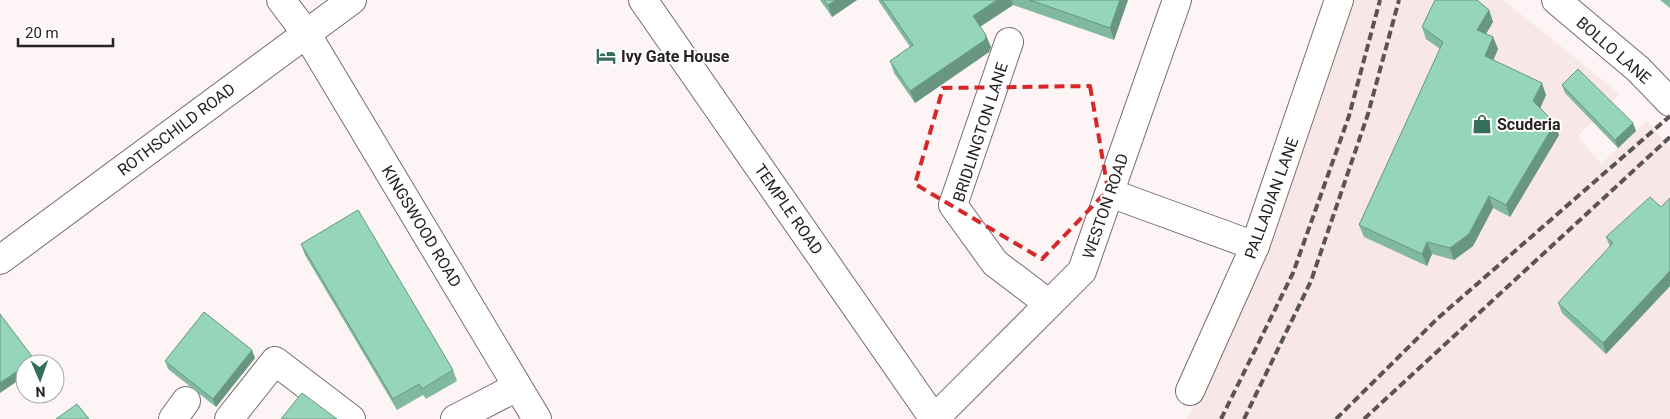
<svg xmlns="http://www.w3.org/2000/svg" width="1670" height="419" viewBox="0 0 1670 419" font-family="Roboto,sans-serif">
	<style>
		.built { fill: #f7e7e7 }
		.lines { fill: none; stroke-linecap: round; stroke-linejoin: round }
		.minor-casing { stroke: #7b6b6b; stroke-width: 30 }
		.minor { stroke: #fff; stroke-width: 28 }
		.rail { stroke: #5a5454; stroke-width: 4; stroke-dasharray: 8 4; stroke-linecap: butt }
		.wall { fill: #80b8a1 }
		.shaded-wall { fill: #689683 }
		.building { fill: #95d6bb; stroke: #689683 }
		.marked { fill: none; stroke: #d62828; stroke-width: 4; stroke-dasharray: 10 6; stroke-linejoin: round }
		.labels { text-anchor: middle; stroke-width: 4; stroke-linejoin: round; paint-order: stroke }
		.street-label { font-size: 16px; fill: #282222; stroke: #fff }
		.poi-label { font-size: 16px; font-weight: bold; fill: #282222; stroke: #fff; text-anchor: start }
	</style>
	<rect width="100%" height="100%" fill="#fdf5f5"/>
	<polygon class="built" points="1343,0 1503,0 1620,94 1578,136 1601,164 1647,121 1670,148 1670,419 1187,419 1267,257"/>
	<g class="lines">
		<defs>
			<g id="minor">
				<polyline points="281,0 306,33 537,419"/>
				<polyline points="643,0 934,419"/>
				<polyline points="1556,0 1638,69 1670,102"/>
				<polyline points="1009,42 953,205 995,263 1049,304"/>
				<polyline points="1110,193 1255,246"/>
				<polyline points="0,260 352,0"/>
				<polyline points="1190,391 1255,246 1339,0"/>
				<polyline points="173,419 186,401"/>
				<polyline points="229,419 275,361 351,419"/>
				<polyline points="455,419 517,387"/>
				<polyline points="934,419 1082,271 1177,0"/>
			</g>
		</defs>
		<use href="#minor" class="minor-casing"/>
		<use href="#minor" class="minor"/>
		<g class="rail">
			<polyline points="1221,419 1293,273 1349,116 1380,0"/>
			<polyline points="1244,419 1311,281 1368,114 1399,0"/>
			<polyline points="1336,419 1438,318 1670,116"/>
			<polyline points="1364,419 1670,137"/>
		</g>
	</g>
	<g class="wall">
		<polygon points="820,0 857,0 832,17"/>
		<polygon points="878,0 1128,0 1114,40 1013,5 980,27 991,47 989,52 915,103 894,73 890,61 910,47"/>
		<polygon points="1660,0 1670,0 1670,8"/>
		<polygon points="1489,10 1493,22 1486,34 1493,37 1498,49 1493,60 1546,95 1540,108 1559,135 1510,217 1493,208 1473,246 1454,260 1432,254 1427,266 1364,237 1359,225 1440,49 1426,39 1422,27"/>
		<polygon points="1562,85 1633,123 1636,131 1618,148 1565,93"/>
		<polygon points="1670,198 1670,286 1606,354 1562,313 1558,303 1610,247 1606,237 1661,207"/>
		<polygon points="301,244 453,370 457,381 426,399 423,395 397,410 305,255"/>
		<polygon points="255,358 216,407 168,369 165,361"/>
	</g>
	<g class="shaded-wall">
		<polygon points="836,0 857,0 832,17 828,5"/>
		<polygon points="997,0 1011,0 1013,5 978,28 973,16"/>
		<polygon points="1120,0 1128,0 1114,40 1110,28"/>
		<polygon points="1489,10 1493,22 1481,42 1477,30"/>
		<polygon points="986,35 991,47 989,52 915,103 910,91"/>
		<polygon points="1493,37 1498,49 1490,68 1485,56"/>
		<polygon points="1542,83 1546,95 1538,113 1533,101"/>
		<polygon points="1555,123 1559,135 1510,217 1506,205"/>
		<polygon points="1633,123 1636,131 1618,148 1615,140"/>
		<polygon points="1489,196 1493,208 1473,246 1454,260 1450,248"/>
		<polygon points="1427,242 1432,254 1427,266 1422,254"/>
		<polygon points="1670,271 1670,286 1606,354 1603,343"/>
		<polygon points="252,350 255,358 216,407 213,399"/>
		<polygon points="34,359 36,364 27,364"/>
		<polygon points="25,366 25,376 0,393 0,383"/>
	</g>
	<g class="building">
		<polygon points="824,0 836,0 828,5"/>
		<polygon points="882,0 997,0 973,16 986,35 985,40 910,91 890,61 913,45"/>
		<polygon points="1030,0 1120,0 1110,28"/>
		<polygon points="1435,0 1477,0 1489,10 1477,30 1493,37 1485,56 1542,83 1533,101 1555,123 1506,205 1489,196 1469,234 1450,248 1427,242 1422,254 1359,225 1443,42 1422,27"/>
		<polygon points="1578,69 1633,123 1615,140 1562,85"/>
		<polygon points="1650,197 1661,207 1670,198 1670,271 1603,343 1558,303 1613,243 1606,237"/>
		<polygon points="358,210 453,370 422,389 419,384 393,399 301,244"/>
		<polygon points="204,312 252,350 213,399 165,361"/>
		<polygon points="0,314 34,359 27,364 25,364 25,366 0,383"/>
		<polygon points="302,393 337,419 281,419"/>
		<polygon points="77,404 89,419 56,419"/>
	</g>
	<path class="marked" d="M1090,86L1108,190L1042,259L915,184L943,88Z"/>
	<defs>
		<symbol id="hotel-bare" viewBox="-9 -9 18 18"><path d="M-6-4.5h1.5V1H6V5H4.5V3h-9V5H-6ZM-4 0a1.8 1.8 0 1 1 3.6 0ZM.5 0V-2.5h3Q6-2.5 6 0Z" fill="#346f59" stroke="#fff" stroke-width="2.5" paint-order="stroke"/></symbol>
		<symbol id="shop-bare" viewBox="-9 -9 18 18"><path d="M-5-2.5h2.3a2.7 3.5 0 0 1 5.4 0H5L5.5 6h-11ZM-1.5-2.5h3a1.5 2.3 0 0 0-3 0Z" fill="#346f59" stroke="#fff" stroke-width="2.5" paint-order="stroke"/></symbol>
	</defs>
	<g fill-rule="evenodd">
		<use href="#hotel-bare" x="592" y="42" width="28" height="28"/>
		<use href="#shop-bare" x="1468" y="110" width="28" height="28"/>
	</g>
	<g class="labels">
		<g class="street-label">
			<text transform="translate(1614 50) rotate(41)" y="6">BOLLO LANE</text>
			<text transform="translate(176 129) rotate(-37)" y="6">ROTHSCHILD ROAD</text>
			<text transform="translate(980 132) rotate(-72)" y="6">BRIDLINGTON LANE</text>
			<text transform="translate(1271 198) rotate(-70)" y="6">PALLADIAN LANE</text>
			<text transform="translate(1105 206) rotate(-71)" y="6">WESTON ROAD</text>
			<text transform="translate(789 209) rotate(55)" y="6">TEMPLE ROAD</text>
			<text transform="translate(422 226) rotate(59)" y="6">KINGSWOOD ROAD</text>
		</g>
		<g class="poi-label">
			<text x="621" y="62">Ivy Gate House</text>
			<text x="1497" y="130">Scuderia</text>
		</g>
	</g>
	<g transform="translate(40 379) rotate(178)"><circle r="24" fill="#ffffff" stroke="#a9a7a7"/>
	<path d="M0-4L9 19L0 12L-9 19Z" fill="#346f59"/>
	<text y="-8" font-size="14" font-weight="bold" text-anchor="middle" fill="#282222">N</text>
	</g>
	<path d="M18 38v8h95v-8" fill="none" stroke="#282222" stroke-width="2.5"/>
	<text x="25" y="38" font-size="15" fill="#282222" stroke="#ffffff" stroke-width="4" paint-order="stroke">20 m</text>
</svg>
